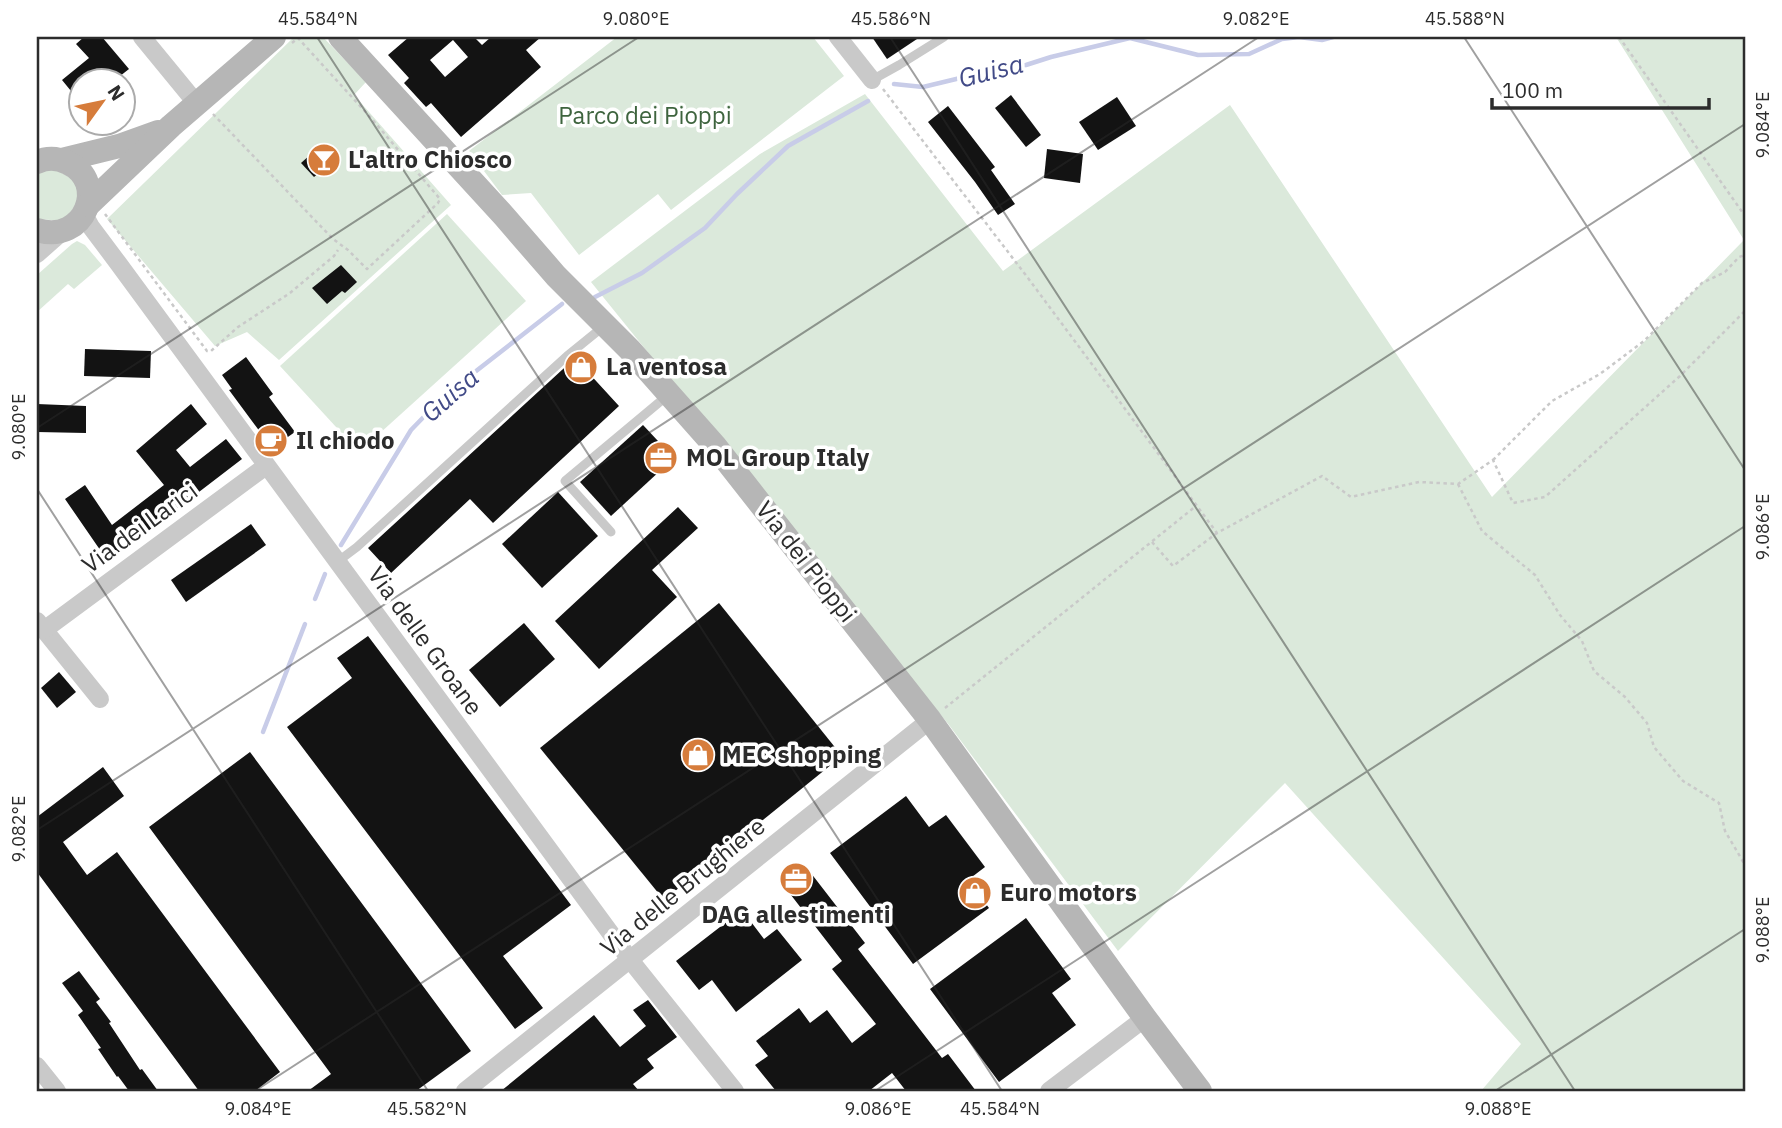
<svg xmlns="http://www.w3.org/2000/svg" width="1782" height="1128" viewBox="0 0 1782 1128" font-family="'IBM Plex Sans',sans-serif">
	<style>
		.green { fill: #dbe9db }
		.lines { fill: none; stroke-linecap: round; stroke-linejoin: round }
		.stream { stroke: #c8cce8; stroke-width: 4.5 }
		.building { fill: #131313; fill-rule: evenodd }
		.path { stroke: #c9c9c9; stroke-width: 2.5; stroke-dasharray: 3.5 3.5; stroke-linecap: butt }
		.lane { stroke: #c9c9c9; stroke-width: 9 }
		.street { stroke: #c9c9c9; stroke-width: 18 }
		.secondary { stroke: #b6b6b6; stroke-width: 24 }
		.ticks { fill: none; stroke: #2c2c2c; stroke-width: 2; stroke-opacity: 0.45 }
		.labels { text-anchor: middle; stroke-width: 7; stroke-linejoin: round; paint-order: stroke }
		.park-label { font-size: 24px; fill: #3e643e; stroke: #fff }
		.poi-label { font-size: 24px; font-weight: bold; fill: #2c2c2c; stroke: #fff; text-anchor: start }
		.street-label { font-size: 24px; fill: #2c2c2c; stroke: #fff }
		.water-label { font-size: 26px; font-style: italic; fill: #414a87; stroke: #fff }
		.neatline { fill: none; stroke: #2c2c2c; stroke-width: 2.5 }
		.ticks-label { font-size: 18px; text-anchor: middle; fill: #2c2c2c }
	</style>
	<rect width="100%" height="100%" fill="#fff"/>
	<g class="green">
		<polygon points="294,37 323,37 366,82 354,95 451,205 279,360 247,332 215,346 107,219"/>
		<polygon points="617,37 813,37 844,76 671,210 658,194 579,255 531,193 502,195 469,151"/>
		<polygon points="1616,37 1745,37 1745,1091 1481,1091 1521,1044 1285,783 1118,951 949,725 591,282 760,154 865,94 1003,271 1230,105 1492,497 1744,240"/>
		<polygon points="53,168 76,181 80,199 64,221 37,219 37,172"/>
		<polygon points="447,214 526,301 359,452 280,366"/>
		<polygon points="77,241 85,245 102,265 74,289 68,284 37,312 37,275 72,244"/>
	</g>
	<g class="lines">
		<g class="stream">
			<polyline points="894,84 923,87 981,73 1026,65 1051,57 1130,38 1198,55 1249,54 1282,39 1299,37 1322,40 1333,37"/>
			<polyline points="595,297 642,273 705,228 737,194 788,146 868,101"/>
			<polyline points="341,545 411,430 444,396 562,304"/>
			<polyline points="315,599 325,574"/>
			<polyline points="263,732 305,624"/>
		</g>
	</g>
	<g class="building">
		<polygon points="84,37 102,37 129,69 115,80 80,80 80,102 62,80 89,58 76,44"/>
		<path d="M409,37H474L482,45L491,37H541L526,50L541,67L461,137L431,103L426,107L404,83L409,78L388,55ZM453,40L468,57L445,77L430,60Z"/>
		<polygon points="872,37 920,37 887,59"/>
		<polygon points="1011,95 1041,135 1026,147 995,108"/>
		<polygon points="1117,97 1136,126 1098,150 1079,122"/>
		<polygon points="948,106 995,167 991,170 1015,204 998,215 975,182 928,122"/>
		<polygon points="320,146 333,161 314,177 301,163"/>
		<polygon points="1047,149 1083,154 1080,183 1044,178"/>
		<polygon points="341,265 357,282 345,293 342,291 327,304 312,288"/>
		<polygon points="85,349 151,351 150,378 84,376"/>
		<polygon points="246,357 273,394 269,397 295,432 272,448 229,390 232,389 222,375"/>
		<polygon points="575,358 619,406 493,523 470,499 391,573 368,548"/>
		<polygon points="37,404 86,406 86,433 37,432"/>
		<polygon points="191,404 207,424 176,450 190,467 226,439 242,459 135,541 107,560 65,499 85,485 112,525 164,485 136,451"/>
		<polygon points="643,425 674,458 611,516 580,482"/>
		<polygon points="558,492 598,536 542,588 502,544"/>
		<polygon points="678,507 698,528 652,570 677,597 599,669 555,621"/>
		<polygon points="251,524 266,545 186,602 171,580"/>
		<polygon points="719,603 842,756 664,900 540,748"/>
		<polygon points="524,623 555,659 500,707 469,670"/>
		<polygon points="368,636 571,905 503,956 543,1008 515,1029 287,727 352,678 337,658"/>
		<polygon points="59,672 76,692 57,708 41,688"/>
		<polygon points="250,752 471,1051 416,1091 308,1091 331,1074 149,827"/>
		<polygon points="103,767 124,796 63,842 87,875 117,852 280,1072 255,1091 199,1091 37,872 37,817"/>
		<polygon points="906,796 929,827 946,815 985,867 968,880 989,908 913,964 830,853"/>
		<polygon points="807,868 865,943 858,949 942,1058 948,1054 976,1091 906,1091 892,1073 869,1091 776,1091 755,1065 768,1056 756,1041 799,1008 810,1023 827,1010 852,1043 876,1024 832,969 842,961 784,886"/>
		<polygon points="742,910 764,939 777,929 802,960 736,1012 712,980 699,990 676,961"/>
		<polygon points="1026,918 1071,979 1052,993 1076,1025 999,1082 930,989"/>
		<polygon points="79,971 100,999 96,1002 111,1022 109,1023 140,1070 142,1069 158,1091 129,1091 118,1076 117,1077 98,1049 101,1048 78,1015 83,1011 62,983"/>
		<polygon points="648,1000 677,1037 647,1059 654,1068 633,1084 639,1091 501,1091 594,1015 620,1047 646,1026 633,1010"/>
	</g>
	<g class="lines">
		<g class="path">
			<polyline points="1619,37 1745,216"/>
			<polyline points="292,43 299,37"/>
			<polyline points="883,89 1028,278 1217,533 1322,476 1351,497 1419,482 1458,484 1493,460 1513,503 1545,497 1680,376 1745,311"/>
			<polyline points="213,114 333,239 348,250 367,269 438,203 440,199 371,118 298,38"/>
			<polyline points="105,214 207,351 211,351 238,327 290,293 334,256 338,250"/>
			<polyline points="1493,460 1552,401 1600,374 1644,341 1702,283 1725,272 1739,257 1745,255"/>
			<polyline points="1458,484 1482,531 1535,575 1560,615 1582,641 1594,671 1625,697 1647,723 1654,747 1683,781 1719,803 1725,831 1745,865"/>
			<polyline points="1152,542 1173,566 1217,533"/>
			<polyline points="945,708 1196,506"/>
		</g>
		<g class="lane">
			<polyline points="872,80 899,65 944,37"/>
			<polyline points="611,532 565,481 668,395"/>
			<polyline points="337,562 357,547 567,356 604,326"/>
		</g>
		<g class="street">
			<polyline points="142,37 197,104"/>
			<polyline points="838,37 872,80"/>
			<polyline points="84,214 91,227 118,263 631,961 735,1091"/>
			<polyline points="37,254 63,231"/>
			<polyline points="37,621 100,699"/>
			<polyline points="44,630 266,466"/>
			<polyline points="37,1066 57,1091"/>
			<polyline points="465,1091 930,720"/>
			<polyline points="1049,1091 1145,1018"/>
		</g>
		<g class="secondary">
			<polyline points="340,37 504,216 556,276 630,350 715,446 930,720 1145,1018 1200,1091"/>
			<polyline points="62,160 119,146 158,132"/>
			<path d="M37,162C48,157 58,158 68,163C109,182 85,245 37,230"/>
			<polyline points="88,205 171,126 274,37"/>
		</g>
	</g>
	<path class="ticks" d="M317,37L1002,1091M890,37L1575,1091M1464,37L1745,470M37,428L639,37M37,489L428,1091M37,830L1259,37M255,1091L1745,124M875,1091L1745,526M1495,1091L1745,929"/>
	<defs>
		<symbol id="bar-disc" viewBox="-11 -11 22 22"><circle r="9.5" fill="#d67c3b" stroke="#fff"/><path d="M-6-5H6L.8 .8V4.5H3.5V6h-7V4.5H-.8V.8Z" fill="#fff"/></symbol>
		<symbol id="shop-disc" viewBox="-11 -11 22 22"><circle r="9.5" fill="#d67c3b" stroke="#fff"/><path d="M-5-2.5h2.3a2.7 3.5 0 0 1 5.4 0H5L5.5 6h-11ZM-1.5-2.5h3a1.5 2.3 0 0 0-3 0Z" fill="#fff"/></symbol>
		<symbol id="cafe-disc" viewBox="-11 -11 22 22"><circle r="9.5" fill="#d67c3b" stroke="#fff"/><path d="M-5.5-4.5H6V0H3Q3 3.5 0 3.5H-2.5Q-5.5 3.5-5.5 0ZM3-3.2v2h1.7v-2ZM-6 4.5H4V6H-6Z" fill="#fff"/></symbol>
		<symbol id="office-disc" viewBox="-11 -11 22 22"><circle r="9.5" fill="#d67c3b" stroke="#fff"/><path d="M-6-3h4V-5.5h4V-3h4V5H-6ZM-1-4.5V-3h2v-1.5ZM-6 0V1H6V0Z" fill="#fff"/></symbol>
	</defs>
	<g fill-rule="evenodd">
		<use href="#bar-disc" x="305" y="141" width="38" height="38"/>
		<use href="#shop-disc" x="562" y="348" width="38" height="38"/>
		<use href="#cafe-disc" x="252" y="422" width="38" height="38"/>
		<use href="#office-disc" x="642" y="439" width="38" height="38"/>
		<use href="#shop-disc" x="679" y="736" width="38" height="38"/>
		<use href="#office-disc" x="777" y="860" width="38" height="38"/>
		<use href="#shop-disc" x="956" y="874" width="38" height="38"/>
	</g>
	<g class="labels">
		<g class="park-label">
			<text x="645" y="124">Parco dei Pioppi</text>
		</g>
		<g class="poi-label">
			<text x="348" y="168">L'altro Chiosco</text>
			<text x="606" y="375">La ventosa</text>
			<text x="296" y="449">Il chiodo</text>
			<text x="686" y="466">MOL Group Italy</text>
			<text x="722" y="763">MEC shopping</text>
			<text x="1000" y="901">Euro motors</text>
			<text x="796" y="923" text-anchor="middle">DAG allestimenti</text>
		</g>
		<g class="street-label">
			<text transform="translate(140 528) rotate(-36)" y="8">Via dei Larici</text>
			<text transform="translate(806 562) rotate(52)" y="8">Via dei Pioppi</text>
			<text transform="translate(425 641) rotate(54)" y="8">Via delle Groane</text>
			<text transform="translate(683 887) rotate(-39)" y="8">Via delle Brughiere</text>
		</g>
		<g class="water-label">
			<text transform="translate(991 71) rotate(-14)" y="9">Guisa</text>
			<text transform="translate(450 395) rotate(-41)" y="9">Guisa</text>
		</g>
	</g>
	<rect width="1782" height="1128" fill="none" stroke="#ffffff" stroke-width="77"/>
	<g transform="translate(102 102) rotate(57)"><circle r="33" fill="#ffffff" stroke="#ababab" stroke-width="2"/>
	<path d="M0-5L12 26L0 18L-12 26Z" fill="#d67c3b"/>
	<text y="-10" font-size="19" font-weight="bold" text-anchor="middle" fill="#2c2c2c">N</text>
	</g>
	<path d="M1492 98v10h217v-10" fill="none" stroke="#2c2c2c" stroke-width="3.5"/>
	<text x="1502" y="98" font-size="21" fill="#2c2c2c" stroke="#ffffff" stroke-width="5" paint-order="stroke">100 m</text>
	<rect x="38" y="38" width="1706" height="1052" class="neatline"/>
	<g class="ticks-label">
		<text x="318" y="25">45.584°N</text>
		<text x="636" y="25">9.080°E</text>
		<text x="891" y="25">45.586°N</text>
		<text x="1256" y="25">9.082°E</text>
		<text x="1465" y="25">45.588°N</text>
		<text transform="translate(1763 125) rotate(-90)" y="6">9.084°E</text>
		<text transform="translate(19 427) rotate(-90)" y="6">9.080°E</text>
		<text transform="translate(1763 527) rotate(-90)" y="6">9.086°E</text>
		<text transform="translate(19 829) rotate(-90)" y="6">9.082°E</text>
		<text transform="translate(1763 930) rotate(-90)" y="6">9.088°E</text>
		<text x="258" y="1115">9.084°E</text>
		<text x="427" y="1115">45.582°N</text>
		<text x="878" y="1115">9.086°E</text>
		<text x="1000" y="1115">45.584°N</text>
		<text x="1498" y="1115">9.088°E</text>
	</g>
</svg>
